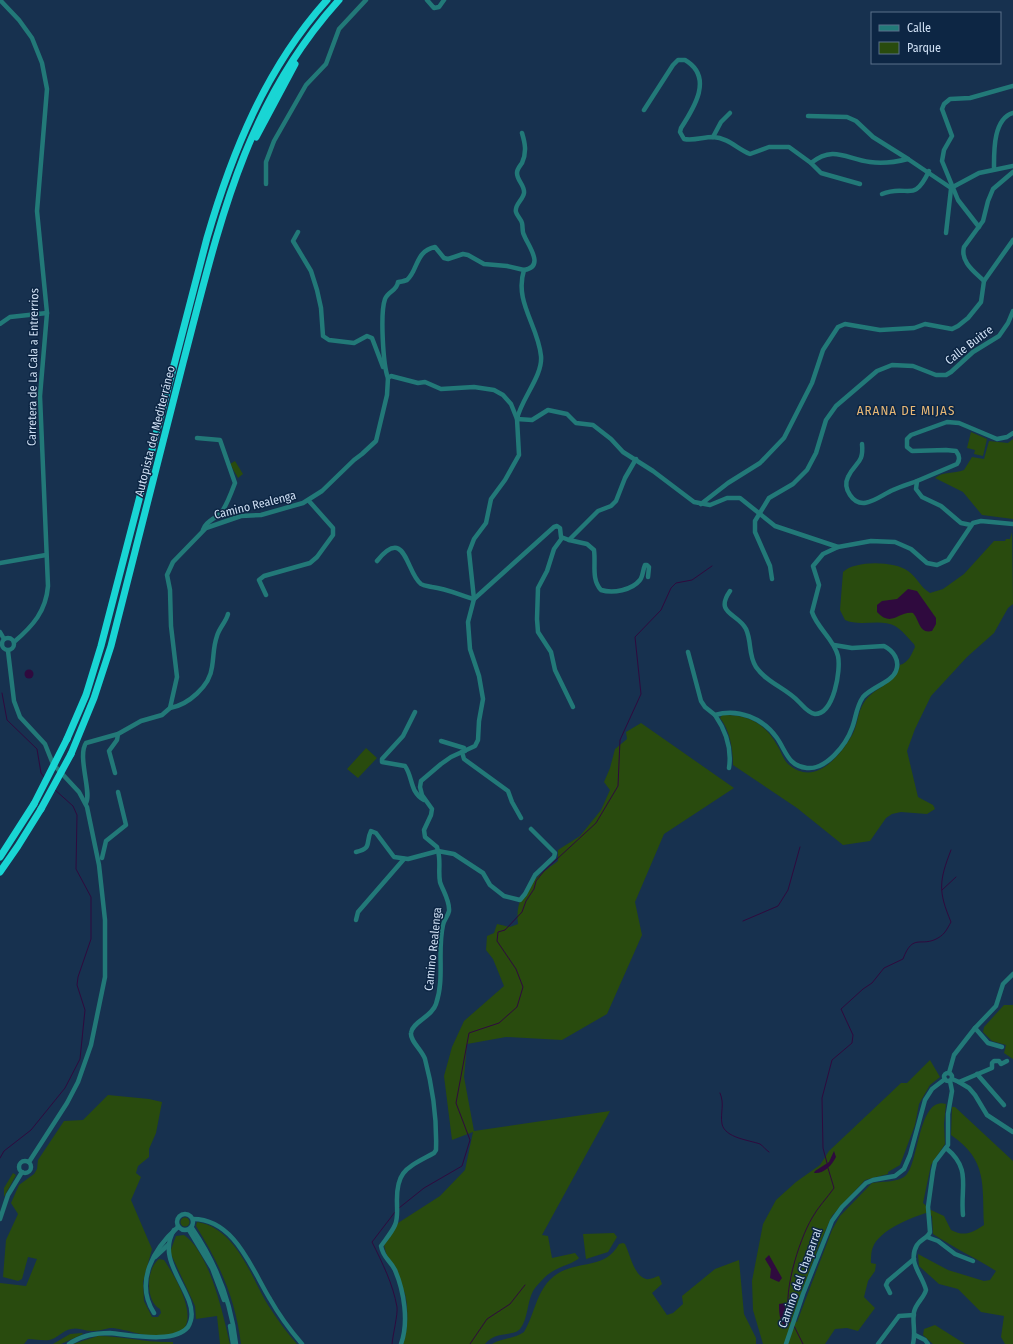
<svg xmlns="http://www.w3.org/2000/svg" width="1013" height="1344" viewBox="0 0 1013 1344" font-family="'Fira Sans Condensed',sans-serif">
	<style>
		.green { fill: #294b0e }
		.water { fill: #2f0a3e }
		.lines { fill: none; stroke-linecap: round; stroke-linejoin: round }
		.stream { stroke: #2f0a3e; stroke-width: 1 }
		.minor { stroke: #227978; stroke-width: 4.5 }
		.highway { stroke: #19d5d4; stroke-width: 7 }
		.highway-bridge { stroke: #19d5d4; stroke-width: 7 }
		.labels { text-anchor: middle; stroke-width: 3; stroke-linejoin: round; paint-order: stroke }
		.street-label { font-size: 12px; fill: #cfdff3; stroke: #0d2644 }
		.neighbourhood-label { font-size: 13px; letter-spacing: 1px; fill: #e8b876; stroke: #0d2644 }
	</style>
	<rect width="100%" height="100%" fill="#17314f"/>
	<g class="green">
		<polygon points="971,432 987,439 983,456 974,454 975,450 967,448"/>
		<path d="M1013,439V519L982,515L963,492L935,478C944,471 953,474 964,470L972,457L984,459L989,441L1008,443Z"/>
		<polygon points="235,461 243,474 238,478 230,464"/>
		<path d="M1012,532L1013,604L1008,608L994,633L967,657L931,696L915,729L907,751L918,797L933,805L935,809L927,814L901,812L892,814L886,818L870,841L843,845L797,808L733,765C733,750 730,730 720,718L722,715C747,714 765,723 777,745C781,751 783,759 788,764C814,787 838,758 851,737C857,728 857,716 862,706C871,687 896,685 900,665C909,662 911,655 915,647L914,644C908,638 902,630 895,626C881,618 860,627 845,620L840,610L843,572C855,560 895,561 908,571C917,577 920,587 930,593L943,589L964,574L994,541H1005L1006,539H1010Z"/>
		<path d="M641,723L734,788L664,834L635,902L642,935L607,1014L562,1040L506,1037L467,1044L464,1077L474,1131L610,1111L542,1235L548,1236L552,1258L575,1253L579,1258C574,1264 555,1267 545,1277C541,1281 536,1286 533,1291C527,1302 528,1319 520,1329C513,1337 496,1330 485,1344H403C408,1331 409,1304 404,1291C397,1275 387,1262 384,1245L398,1223L440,1196L465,1170L473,1132L452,1140L444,1076L452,1047L464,1021L504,986L493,959L486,950L487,936L494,933L497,924L510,927L518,924C514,893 535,878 558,861V850L580,836L601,810L610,790L604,782L610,768L615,749L627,739L626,732Z"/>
		<polygon points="366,748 377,758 358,778 347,769"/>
		<polygon points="1004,1005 1013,1005 1013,1059 1004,1053 1006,1045 992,1041 983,1032 984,1027"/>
		<path d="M930,1060L940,1077L930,1085L919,1104L915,1125L900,1165L888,1172V1174L865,1180L832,1216L818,1248L792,1319L797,1322L832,1230L840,1216L872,1183C882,1181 900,1183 907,1174C919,1160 919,1096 946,1104L944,1124L945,1144L931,1165L923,1203L931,1210L944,1216L951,1230C964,1237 972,1233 984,1225C982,1185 988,1160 951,1135L952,1107H955L1013,1161V1344H1005L1001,1337L1004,1316L981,1312L958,1289L939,1284L919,1266L918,1254L948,1270L984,1281L990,1280L996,1271C976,1258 954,1248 933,1234L932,1216L926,1213C910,1218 880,1230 873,1247C871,1251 871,1258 871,1263L876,1264L875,1271L868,1281L864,1297L875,1308L858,1331L847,1328L835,1329L825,1344H763L753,1310L752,1281L763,1224L776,1200L796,1182L820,1165L829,1151L901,1083H907Z"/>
		<path d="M108,1095L149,1099L162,1102L156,1133L149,1149V1157L138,1166L136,1173L141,1177L131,1200L152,1249L143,1282L144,1301L152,1317H158L161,1313L160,1309C145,1301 146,1269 159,1259L164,1260C179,1282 212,1340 157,1337C144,1336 121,1328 110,1328C104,1329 98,1331 92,1331C84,1331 79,1327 71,1329C63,1330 57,1339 49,1340C43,1341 35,1339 28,1339L24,1344H0V1283L26,1286L37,1259L28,1257L22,1279L18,1281L3,1277L6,1240L18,1214L11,1203L19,1185L34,1174L37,1169L38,1160L64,1121L83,1120Z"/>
		<polygon points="13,1173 16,1175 4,1197 4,1188"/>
		<circle cx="185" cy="1222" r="4.5"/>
		<path d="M197,1222C236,1228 250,1275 268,1305C277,1319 286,1332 297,1344H241C235,1297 220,1265 196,1226Z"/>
		<polygon points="614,1233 617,1237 608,1252 586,1259 583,1234"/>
		<path d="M184,1235C210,1253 223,1314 230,1344H220L217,1316L196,1319L195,1306L170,1252L176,1236Z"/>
		<path d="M623,1243L625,1244C630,1254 634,1276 646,1279C650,1280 655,1277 659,1276L662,1284L652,1293L667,1315L673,1313L683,1304L682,1296L715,1269L739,1260L744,1314L756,1338V1344H492C502,1338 514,1339 524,1332C536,1312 536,1288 557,1274C578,1260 605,1270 619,1244Z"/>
		<polygon points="935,1325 965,1344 933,1344 923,1335 924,1329"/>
		<polygon points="82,1333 83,1334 61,1344 53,1344 70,1334"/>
		<path d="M98,1336C123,1336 147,1343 173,1342V1344H73Z"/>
	</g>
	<g class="water">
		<path d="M908,589L917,591L936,618V624L932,631C919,634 920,621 913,613C898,611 892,628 877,612V605L882,601L897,599Z"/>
		<circle cx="29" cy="674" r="4.5"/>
		<path d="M834,1151L836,1157C832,1165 824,1174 814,1173L815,1171L829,1162Z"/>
		<polygon points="769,1255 782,1278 779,1282 770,1278 771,1269 765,1259"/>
		<path d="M785,1303L787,1323L785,1326C779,1322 779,1310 779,1304Z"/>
	</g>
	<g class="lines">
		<g class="stream">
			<polyline points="2,693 7,720 37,749 41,773 45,778"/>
			<polyline points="942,890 956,877"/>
			<polyline points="743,921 778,906 788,890 800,847"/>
			<path d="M720,1093C725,1105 720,1112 722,1124C725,1138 749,1140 760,1144C763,1146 766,1150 769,1152"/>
			<polyline points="0,1158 4,1151 31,1130 65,1088 80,1059 85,1010 77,985 78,977 91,939 91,897 76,869 77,815 73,806 54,789"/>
			<path d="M827,1163L823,1148L822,1098L832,1060L852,1043L853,1035L841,1009L863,989L872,983L884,968L903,959C913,932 921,948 938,938C945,934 947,929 951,922C938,891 939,881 951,850"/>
			<polyline points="399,1208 424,1188 462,1166 470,1140 456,1103 469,1033 499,1023 517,1007 523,987 516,969 497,941 498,932 505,930 522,912 526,901 534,889 536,881 544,871 596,823 618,786 620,740 641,694 635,637 661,610 671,588 676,583 692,580 712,566"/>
			<path d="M791,1322C780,1299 799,1240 812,1218C818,1207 827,1198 834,1188L828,1168"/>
			<polyline points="794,1326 803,1344"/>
			<path d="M392,1344C393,1334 398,1314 397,1307C393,1284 382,1262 372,1242L395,1212"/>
			<polyline points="470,1344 487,1319 510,1304 525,1285"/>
		</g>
		<g class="minor">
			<path d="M0,0L19,20L32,38L42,63L47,89L37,211L47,313L40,396L48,586C46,611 33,626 14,642"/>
			<polyline points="427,0 434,8 439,7 444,0"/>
			<path d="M644,110L673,65L678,60H685C714,77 694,108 681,128L680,132L684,139C694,141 703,137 713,137C729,138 737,149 750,154L769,147H789L811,163C834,145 846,159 870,162C883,164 896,162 908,159L951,188L979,173L1013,166"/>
			<polyline points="808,116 847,117 856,121 873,137 908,159"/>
			<path d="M522,133C525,143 527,152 522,163C520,166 517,169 517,173C517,181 525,185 524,193C523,200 514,205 516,212C517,216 521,219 522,223C523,227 522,232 524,235C527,244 546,267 524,270C514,302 538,325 541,356C543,376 521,399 517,419L532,420L548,410L567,414L576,423L593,425L611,439L623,452L653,471L694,502L710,505L727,498H740L775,526L838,547L871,541L895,542L911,549L927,563L937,565L948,560L973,523L981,521L1013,524"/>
			<polyline points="713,137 721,122 730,113"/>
			<polyline points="811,163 821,173 860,184"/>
			<path d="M994,168C994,152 993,119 1013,113"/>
			<polyline points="266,184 266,162 274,141 306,85 326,64 339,29 366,0"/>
			<path d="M882,194C908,183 913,205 929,171"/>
			<polyline points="979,227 958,200 942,161 944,150 952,136 942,109 944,104 950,99 970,98 1013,86"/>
			<polyline points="298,232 293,241 311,271 317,290 321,308 323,336 329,340 354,343 367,336 372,338 383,367"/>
			<polyline points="946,233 951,189"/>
			<path d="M984,281C975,272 960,262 964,247L983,221L988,201L993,189L1013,172"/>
			<polyline points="0,324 10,317 47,313"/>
			<path d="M388,378C383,365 380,313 385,299C388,291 397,291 398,282C401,282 404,281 407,280C418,271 415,251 435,247L444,258L448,259L463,254L468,255L484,264L507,266L524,270"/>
			<path d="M197,438L220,440L235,483C232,491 228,502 223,510C217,519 206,520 203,530"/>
			<path d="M862,444C864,464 855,462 848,477C845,483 846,489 850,495C862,513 879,496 893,490C901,486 909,484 917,481"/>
			<polyline points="701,504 728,483 760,463 784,438 812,383 823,350 838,327 845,324 880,330 914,328 925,324 952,329 958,326 968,318 981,302 984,281 1013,240"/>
			<path d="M971,525L961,523L941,506L922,497L916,489L917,481L957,464C960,460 960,456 956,451L946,450L912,451L907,447V439L911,435L947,422L959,423L997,439L1007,437L1013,433"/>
			<polyline points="562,538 554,549 547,571 538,588 537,619 538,632 551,652 555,670 573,707"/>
			<path d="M569,540L587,544L594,550C596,564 591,579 601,590C613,594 632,590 640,580C643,576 643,569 645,565H647L649,567L648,577"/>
			<path d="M377,561C406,525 406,573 421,584C424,586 428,586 432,587C447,589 460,595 474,599L554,527L557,526L560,528L561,537L569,540L598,511L611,506L616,501L625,478L636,459"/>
			<polyline points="0,563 46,555"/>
			<polyline points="772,579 770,566 755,532 755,521 769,498 793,484 807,470 816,453 826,420 836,406 877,371 892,365 913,366 936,375 946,375 951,372 973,352 999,336 1008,323 1013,311"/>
			<path d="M730,591C714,614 738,613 746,629C752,642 748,655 756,667C767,683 786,688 799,702C804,707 808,713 815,714C834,714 841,670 838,656C834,639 817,628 812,612L819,585L813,566L823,554L838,547"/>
			<polyline points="266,595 259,580 264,576 310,563 317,557 333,535 333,528 309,501"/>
			<polyline points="0,632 4,639"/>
			<circle cx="8" cy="644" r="6"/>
			<polyline points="8,651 14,701 20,717 45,744 53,764 79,792 87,807 99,865 105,920 105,977 91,1045 78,1082 67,1103 29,1162"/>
			<path d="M688,652L701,701L705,707L715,715C738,708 763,718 777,738C786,751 788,766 807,768C826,770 846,745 852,728C856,718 856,707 863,697C872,687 892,682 896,671C900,661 894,651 884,646L852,648L834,645"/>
			<path d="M170,708C188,705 210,686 212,667C214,656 213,647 217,636C219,628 226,622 228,614"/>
			<path d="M415,712L403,736L382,759V762L405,766C413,777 410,793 424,800"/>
			<path d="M715,715C726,731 732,748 729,768"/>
			<polyline points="441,741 464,748 465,751"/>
			<polyline points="462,752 464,759 508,791 512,802 521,818"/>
			<polyline points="115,773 109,751 117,740 118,734"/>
			<path d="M86,803C92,793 77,756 86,743L118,734L141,721L162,715L170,708L177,677L171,626L170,590L167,575L173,562L206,528L241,516L261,515L303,503L322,491L354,460L362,454L376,441L387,395L388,378L391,376L418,383L425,382L441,389L474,387L494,390L503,395L511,404L517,419L519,455L505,480L491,499L486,523L474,539L469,552L474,599L468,622L470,649L479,676L483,699L479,721L478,740L475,746L451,757L441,764L421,781L420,787L422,795L432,809L431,815L424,830L425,837L437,847L438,851C441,861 438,872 440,882C443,891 450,901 449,911C448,916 444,920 443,925C437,951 445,978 436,1004C432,1017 412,1022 411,1033C410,1041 422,1050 425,1059C433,1089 437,1119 436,1150L434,1153C407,1168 396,1170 397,1203C397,1211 398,1218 395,1225C392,1232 386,1239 381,1246C383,1258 390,1260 395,1270C404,1291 409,1322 401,1344"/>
			<path d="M356,852C373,848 365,843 371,831L376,833L394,857L408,859L438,851L454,854L483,873L490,885L504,896L520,900L525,894L535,875L554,857L555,853L531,829"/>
			<polyline points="102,858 106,841 126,825 118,792"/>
			<polyline points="356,920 358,912 404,859"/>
			<polyline points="975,1028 988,1043 1002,1047"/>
			<circle cx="948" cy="1077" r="4"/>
			<polyline points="949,1073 954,1055 975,1028 996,1006 1003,984 1013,974"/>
			<polyline points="977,1074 1004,1105"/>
			<polyline points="952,1079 959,1082 992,1068 992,1063 994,1061 999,1061 1001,1064 1007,1061"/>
			<polyline points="959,1082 969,1088 975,1095 987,1115 1013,1132"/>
			<path d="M946,1148C972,1169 960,1187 963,1215"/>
			<circle cx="25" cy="1167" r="6"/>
			<circle cx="185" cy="1222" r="8"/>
			<polyline points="0,1219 8,1195 22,1172"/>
			<path d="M193,1219C235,1219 252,1270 270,1299C279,1315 290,1330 302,1344"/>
			<path d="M192,1228C216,1263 231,1301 236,1344"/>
			<polyline points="189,1230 212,1268 224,1300"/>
			<polyline points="927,1237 938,1241 955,1254 973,1261"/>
			<polyline points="155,1257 168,1245"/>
			<polyline points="890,1293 886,1285 888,1281 914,1259"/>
			<path d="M154,1313C134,1282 154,1248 178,1227"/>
			<polyline points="230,1326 233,1344"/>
			<polyline points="915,1335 925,1340 928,1344"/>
			<path d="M69,1344C80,1336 96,1333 110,1333C132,1335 174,1344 188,1327C193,1319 192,1309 189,1301C180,1277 159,1255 174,1230"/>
			<polyline points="786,1344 803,1294 832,1221 842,1207 866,1183 873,1180 895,1176 904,1169 910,1155 925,1100 932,1089 945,1079"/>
			<polyline points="878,1344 899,1316 914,1315"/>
			<path d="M913,1344C916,1332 912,1322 914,1312C916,1303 924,1298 926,1290C922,1274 907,1262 917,1245C921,1239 928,1238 930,1232L928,1207L933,1171L935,1162L948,1145V1114L952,1091L950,1081"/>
		</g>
		<g class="highway">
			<polyline points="256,137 295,64"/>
			<path d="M67,739L86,695L101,646L207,238C232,152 266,68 327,0"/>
			<path d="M71,754L94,698L111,646C135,552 159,457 183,363C218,230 243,106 339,0"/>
			<polyline points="0,857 34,804"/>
			<polyline points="0,872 18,846 41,809"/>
		</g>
		<g class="highway-bridge">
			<polyline points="34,804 67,739"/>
			<polyline points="41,809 71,754"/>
		</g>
	</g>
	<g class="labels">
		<g class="street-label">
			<text transform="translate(969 345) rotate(-37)" y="4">Calle Buitre</text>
			<text transform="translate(33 367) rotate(-89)" y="4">Carretera de La Cala a Entrerrios</text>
			<text transform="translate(155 431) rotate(-76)" y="4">Autopista del Mediterráneo</text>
			<text transform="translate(255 505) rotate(-14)" y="4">Camino Realenga</text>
			<text transform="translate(433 949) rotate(-84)" y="4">Camino Realenga</text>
			<text transform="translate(800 1278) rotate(-70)" y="4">Camino del Chaparral</text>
		</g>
		<g class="neighbourhood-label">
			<text x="906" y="415">ARANA DE MIJAS</text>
		</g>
	</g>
	<rect x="871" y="12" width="130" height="52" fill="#0d2644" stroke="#5b708a"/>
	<rect x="879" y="25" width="20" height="6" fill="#227978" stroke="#5b708a"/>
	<text x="907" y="32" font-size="12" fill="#cfdff3">Calle</text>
	<rect x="879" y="42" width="20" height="12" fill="#294b0e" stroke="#5b708a"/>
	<text x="907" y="52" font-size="12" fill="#cfdff3">Parque</text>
</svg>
